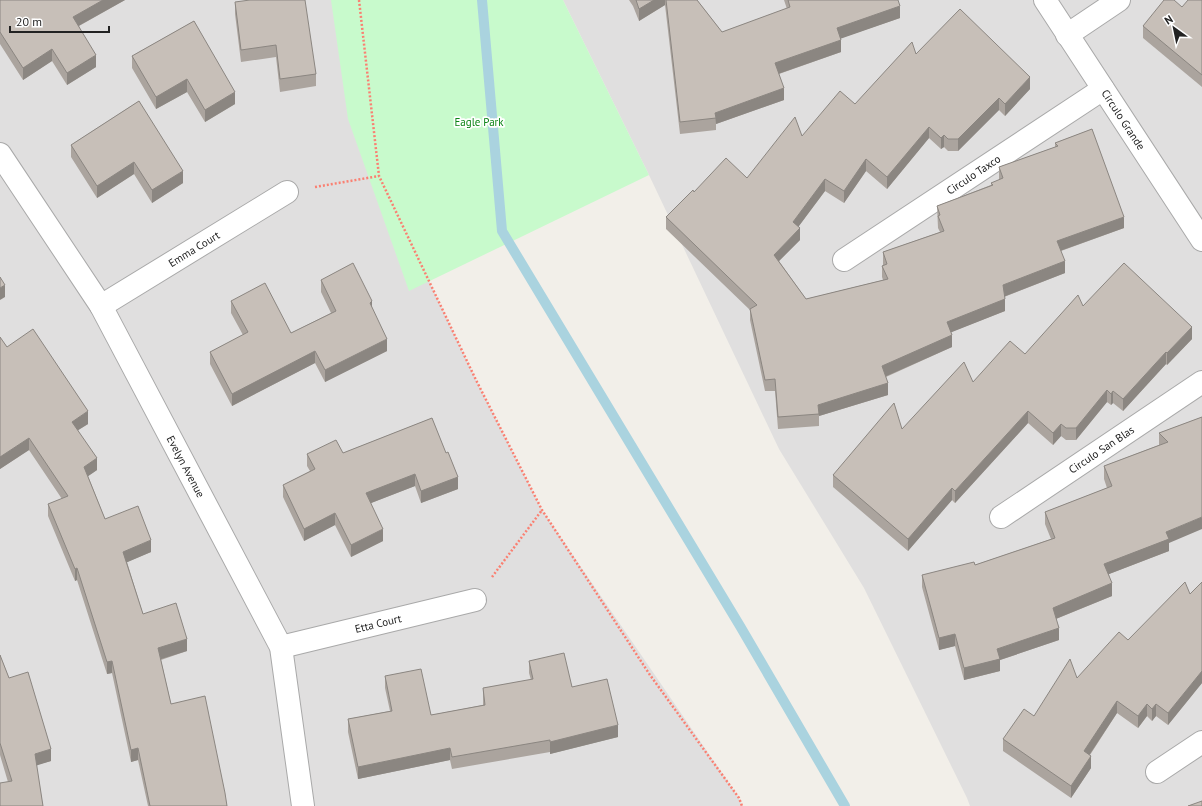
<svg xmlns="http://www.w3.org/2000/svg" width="1202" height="806" viewBox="0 0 1202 806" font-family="'PT Sans',sans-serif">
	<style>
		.residential { fill: #e0dfdf }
		.park { fill: #c8facc }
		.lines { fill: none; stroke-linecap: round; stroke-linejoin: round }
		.stream { stroke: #aad3df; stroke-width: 10 }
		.minor-casing { stroke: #a9a9a9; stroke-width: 24 }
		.path { stroke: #fa8072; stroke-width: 2.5; stroke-dasharray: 2 2; stroke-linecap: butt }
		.minor { stroke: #fff; stroke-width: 22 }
		.wall { fill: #aba49e }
		.shaded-wall { fill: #8b8681 }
		.building { fill: #c7bfb8; stroke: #8b8681 }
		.labels { text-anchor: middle; stroke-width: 3.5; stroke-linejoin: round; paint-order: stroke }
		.street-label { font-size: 11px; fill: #222; stroke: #fff }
		.park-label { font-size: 11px; fill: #0c8416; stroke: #fff }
	</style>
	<rect width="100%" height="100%" fill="#f2efe9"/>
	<g class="residential">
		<polygon points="0,0 359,0 379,176 476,380 542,510 739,798 742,806 0,806"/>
		<polygon points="563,0 1202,0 1202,806 970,806 967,798 864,588 779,449 649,175"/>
	</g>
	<polygon class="park" points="331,0 563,0 649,175 409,291 348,119"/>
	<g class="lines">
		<polyline class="stream" points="482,0 502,231 740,626 845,806"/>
		<defs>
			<g id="minor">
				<path id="s1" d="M1045,0L1202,240"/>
				<polyline points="1067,35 1119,0"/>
				<path id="s2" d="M0,154L101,306L281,647L303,806"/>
				<path id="s3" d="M844,260L1103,89"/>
				<path id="s4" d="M101,306L287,192"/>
				<path id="s5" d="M1001,517L1202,382"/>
				<path id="s6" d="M281,647L475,600"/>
				<polyline points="1157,772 1202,742"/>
			</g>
		</defs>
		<use href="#minor" class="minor-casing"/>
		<g class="path">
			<polyline points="359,0 379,176 476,380 542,510 650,675 739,798 742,806"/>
			<polyline points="315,187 379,176"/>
			<polyline points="492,577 542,510"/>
		</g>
		<use href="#minor" class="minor"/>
	</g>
	<g class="wall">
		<polygon points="0,0 125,0 79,26 96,67 67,85 52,61 23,80 0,44"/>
		<polygon points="629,0 697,0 722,32 787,9 784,0 898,0 900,18 841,38 841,52 779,74 784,100 716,124 716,130 680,134 665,5 639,21 633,6"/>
		<polygon points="1202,0 1202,87 1143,38 1143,26"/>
		<polygon points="235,2 316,74 316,86 280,92 276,57 241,62 235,14"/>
		<polygon points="194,21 235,104 205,122 187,92 156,109 132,68 132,56"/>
		<polygon points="916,54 1030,89 1005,116 999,110 958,151 948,151 944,147 941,149 929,138 887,189 866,171 844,203 825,191 798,227 800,240 779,261 806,299 883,280 882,277 882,266 883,265 883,252 940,232 938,228 937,206 991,185 991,183 999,180 999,167 1055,147 1055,143 1092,129 1124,228 1061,251 1065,273 1004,297 1005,311 951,332 952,347 886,377 888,395 819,416 819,426 778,429 775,391 765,391 750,320 750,310 666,229 666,217 694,192 747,178 802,136 855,104"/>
		<polygon points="139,101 183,183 152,203 134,174 97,198 71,157 71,145"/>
		<polygon points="321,280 372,309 387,351 325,382 315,363 232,406 210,364 210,352 243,335 231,313 231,301 291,333 331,313 321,292"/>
		<polygon points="1083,306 1192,339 1167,365 1166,364 1123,411 1113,403 1111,405 1107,402 1076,440 1066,440 1061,436 1053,445 1028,423 955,503 952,500 908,551 833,487 833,475 902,429 973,382 1025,354"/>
		<polygon points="0,337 7,347 88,424 78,430 97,470 88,476 105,519 151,552 127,562 143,614 187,651 161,660 171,704 227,806 148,806 138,760 131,762 112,673 107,674 77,580 75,581 48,516 48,504 62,499 29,450 0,469"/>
		<polygon points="1202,417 1169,543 1169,551 1109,574 1112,596 1056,619 1059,640 1000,660 1000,671 964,680 955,646 939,650 922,587 922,575 975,565 1051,539 1045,524 1045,512 1107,488 1104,479 1104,466 1159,445 1159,433"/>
		<polygon points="432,418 458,489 421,503 415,486 371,503 383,541 351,557 335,525 304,541 283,497 283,485 310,471 307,466 307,454 343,453"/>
		<polygon points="1202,582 1202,683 1168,725 1156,716 1152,721 1147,716 1138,728 1117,713 1090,755 1091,768 1071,798 1003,751 1003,739 1034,716 1077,678 1190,594"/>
		<polygon points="0,655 9,678 51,761 36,765 43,806 8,782 0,755"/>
		<polygon points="529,661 572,687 618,737 550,754 550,752 452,769 450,760 358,779 348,732 348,719 390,711 385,688 385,676 431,715 483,705 483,688 531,680 529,673"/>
	</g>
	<g class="shaded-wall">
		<polygon points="103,0 125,0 73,29 73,17"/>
		<polygon points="654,0 665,0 665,5 639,21 639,9"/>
		<polygon points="900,6 900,18 837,40 837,28"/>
		<polygon points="841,40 841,52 775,75 775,63"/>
		<polygon points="52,49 52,61 23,80 23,68"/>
		<polygon points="96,55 96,67 67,85 67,73"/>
		<polygon points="1030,77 1030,89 1005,116 1005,104"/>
		<polygon points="187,79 187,92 156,109 156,97"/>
		<polygon points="784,88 784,100 716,124 715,113"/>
		<polygon points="235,92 235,104 205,122 205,110"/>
		<polygon points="999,98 999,110 958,151 958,139"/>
		<polygon points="929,127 929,138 887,189 887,177"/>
		<polygon points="944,135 944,147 941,149 941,138"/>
		<polygon points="866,159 866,171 844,203 844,191"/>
		<polygon points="134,162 134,174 97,198 97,186"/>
		<polygon points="183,171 183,183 152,203 152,190"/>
		<polygon points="825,179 825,191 793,234 793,222"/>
		<polygon points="1124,217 1124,228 1057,252 1057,241"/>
		<polygon points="800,228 800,240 774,266 774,255"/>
		<polygon points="1065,261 1065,273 1003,297 1003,285"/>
		<polygon points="5,285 5,297 0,300 0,288"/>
		<polygon points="1005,299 1005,311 947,334 947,322"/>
		<polygon points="372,301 372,313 370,303"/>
		<polygon points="1192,327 1192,339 1167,365 1167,353"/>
		<polygon points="952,335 952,347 882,378 882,366"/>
		<polygon points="387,339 387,351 325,382 325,370"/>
		<polygon points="315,351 315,363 232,406 232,394"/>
		<polygon points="1166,352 1166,364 1123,411 1123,399"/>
		<polygon points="888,383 888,395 819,416 818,405"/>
		<polygon points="1107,390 1107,402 1076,440 1076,428"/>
		<polygon points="1113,391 1113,403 1111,405 1111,394"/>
		<polygon points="88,411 88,424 72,434 72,422"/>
		<polygon points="1028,411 1028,423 955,503 955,491"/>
		<polygon points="1061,424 1061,436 1053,445 1053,433"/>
		<polygon points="29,438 29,450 0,469 0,457"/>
		<polygon points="97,458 97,470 84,479 84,467"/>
		<polygon points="415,474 415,486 366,505 366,493"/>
		<polygon points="458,477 458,489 421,503 421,491"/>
		<polygon points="952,488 952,500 908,551 908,539"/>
		<polygon points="335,513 335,525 304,541 304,529"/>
		<polygon points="1202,517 1202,529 1169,543 1169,551 1104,576 1104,564 1166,532"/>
		<polygon points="383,529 383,541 351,557 351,545"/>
		<polygon points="151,540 151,552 123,564 123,552"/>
		<polygon points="77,568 77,580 75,581 75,569"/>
		<polygon points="1112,583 1112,596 1053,620 1053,608"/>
		<polygon points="1059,628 1059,640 1000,660 1000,671 964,680 964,668 997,649"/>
		<polygon points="955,634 955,646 939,650 939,638"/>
		<polygon points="187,639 187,651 158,660 158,648"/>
		<polygon points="112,661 112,673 107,674 107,662"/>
		<polygon points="1202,671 1202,683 1168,725 1168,713"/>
		<polygon points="1117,701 1117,713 1084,763 1084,751"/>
		<polygon points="1147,704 1147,716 1138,728 1138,716"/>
		<polygon points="1156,704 1156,716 1152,721 1152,709"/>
		<polygon points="618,725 618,737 550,754 550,742"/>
		<polygon points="138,748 138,760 131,762 131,750"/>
		<polygon points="450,748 450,760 358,779 358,767"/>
		<polygon points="51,749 51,761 35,766 35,754"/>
		<polygon points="1091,756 1091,768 1071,798 1071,786"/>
	</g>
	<g class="building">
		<polygon points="0,0 103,0 73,17 96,55 67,73 52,49 23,68 0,32"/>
		<polygon points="250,0 305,0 316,74 280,79 276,45 241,50 235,2"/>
		<polygon points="636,0 654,0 639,9"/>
		<polygon points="666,0 697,0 722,32 790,7 788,0 898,0 900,6 837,28 841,40 775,63 784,88 715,113 716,118 680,122"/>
		<polygon points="1164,0 1174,0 1182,7 1188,0 1202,0 1202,75 1143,26"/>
		<polygon points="960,9 1030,77 1005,104 999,98 958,139 948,139 944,135 941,138 929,127 887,177 866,159 844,191 825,179 793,222 800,228 774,255 806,299 888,279 882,266 887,264 883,252 944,231 938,216 940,215 937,206 993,185 991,183 1003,178 999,167 1058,146 1055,143 1092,129 1124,217 1057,241 1065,261 1003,285 1005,299 947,322 952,335 882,366 888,383 818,405 819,414 778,417 775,379 765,380 750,309 757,305 666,217 693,190 694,192 726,158 747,178 795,117 802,136 840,91 855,104 912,42 916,54"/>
		<polygon points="194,21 235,92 205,110 187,79 156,97 132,56"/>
		<polygon points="139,101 183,171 152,190 134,162 97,186 71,145"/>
		<polygon points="353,263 372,301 370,303 387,339 325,370 315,351 232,394 210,352 248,332 231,301 265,283 291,333 336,311 321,280"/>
		<polygon points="1124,263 1192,327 1167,353 1166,352 1123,399 1113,391 1111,394 1107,390 1076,428 1066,428 1061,424 1053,433 1028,411 955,491 952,488 908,539 833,475 894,403 902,429 964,362 973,382 1010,341 1025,354 1078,295 1083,306"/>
		<polygon points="0,277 5,285 0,288"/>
		<polygon points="33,329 88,411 72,422 97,458 84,467 105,519 138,506 151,540 123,552 143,614 176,603 187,639 158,648 171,704 205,696 225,793 227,806 150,806 138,748 131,750 112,661 107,662 77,568 75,569 48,504 68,496 29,438 0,457 0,337 7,347"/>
		<polygon points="1202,417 1202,517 1166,532 1169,539 1104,564 1112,583 1053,608 1059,628 997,649 1000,659 964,668 955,634 939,638 922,575 974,562 975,565 1055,538 1045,512 1112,486 1104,466 1168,442 1159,433"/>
		<polygon points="432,418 446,453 448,452 458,477 421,491 415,474 366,493 383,529 351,545 335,513 304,529 283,485 315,469 307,454 336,440 343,453"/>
		<polygon points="1185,582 1190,594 1202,582 1202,671 1168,713 1156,704 1152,709 1147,704 1138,716 1117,701 1084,751 1091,756 1071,786 1003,739 1024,709 1034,716 1070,659 1077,678 1119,632 1128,640"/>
		<polygon points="564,653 572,687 607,679 618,725 550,742 550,740 452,757 450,748 358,767 348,719 392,711 385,676 421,669 431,715 485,705 483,688 533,679 529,661"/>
		<polygon points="0,655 9,678 28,672 51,749 35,754 43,806 0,806 0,783 12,781 0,743"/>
		<polygon points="1202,801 1202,806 1188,806"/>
	</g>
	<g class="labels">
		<g class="street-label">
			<text dy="4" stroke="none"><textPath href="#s1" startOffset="143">Circulo Grande</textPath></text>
			<text dy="4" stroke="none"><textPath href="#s3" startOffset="155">Circulo Taxco</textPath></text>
			<text dy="4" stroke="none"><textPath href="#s4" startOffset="109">Emma Court</textPath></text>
			<text dy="4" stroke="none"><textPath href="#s5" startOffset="121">Circulo San Blas</textPath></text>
			<text dy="4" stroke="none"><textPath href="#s2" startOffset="364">Evelyn Avenue</textPath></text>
			<text dy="4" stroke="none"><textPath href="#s6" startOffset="100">Etta Court</textPath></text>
		</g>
		<g class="park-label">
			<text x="479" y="126">Eagle Park</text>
		</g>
	</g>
	<g transform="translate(1174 28) rotate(327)" stroke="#ffffff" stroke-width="3" paint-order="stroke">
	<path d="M0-3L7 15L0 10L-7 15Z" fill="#222222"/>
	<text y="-6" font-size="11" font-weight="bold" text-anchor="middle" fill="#222222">N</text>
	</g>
	<path d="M10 26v6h99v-6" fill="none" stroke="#222222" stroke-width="2"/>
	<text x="16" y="26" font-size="12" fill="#222222" stroke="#ffffff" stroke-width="3" paint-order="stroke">20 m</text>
</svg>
